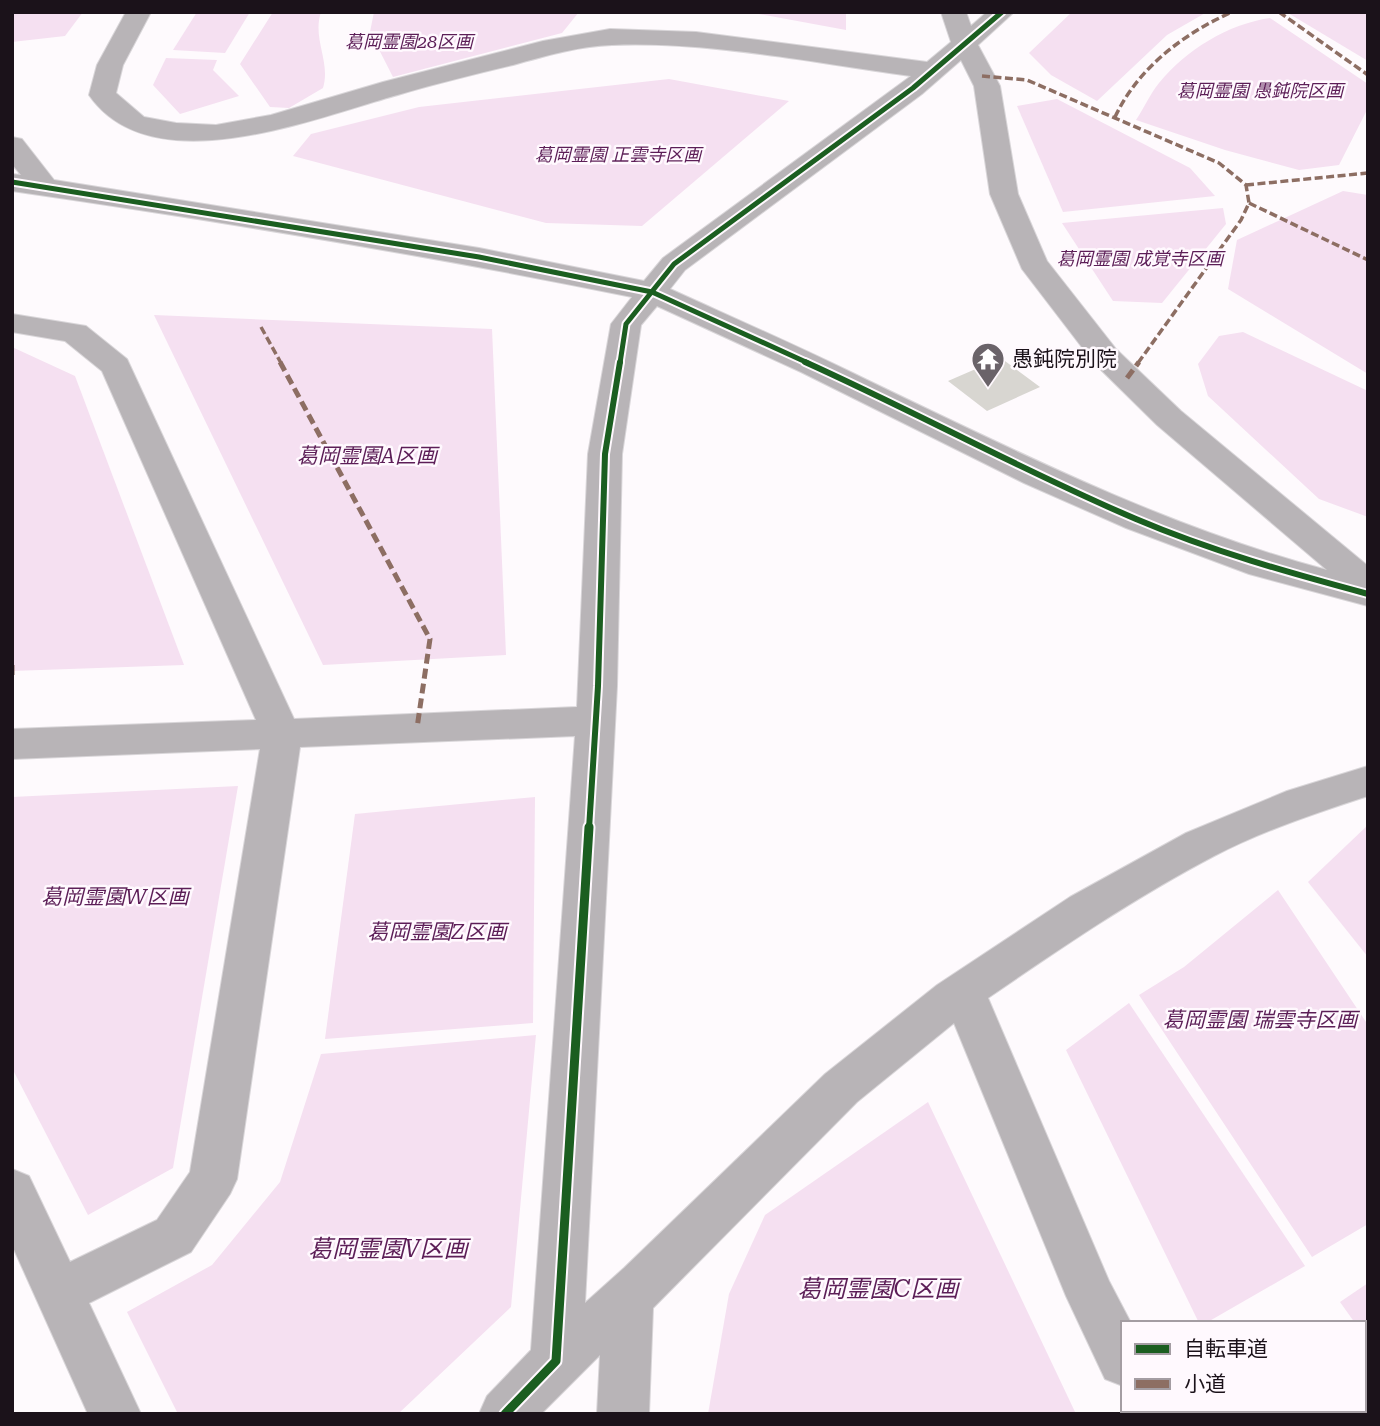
<svg xmlns="http://www.w3.org/2000/svg" width="1380" height="1426" viewBox="0 0 1380 1426" font-family="'Roboto Serif','Noto Sans JP',serif">
	<style>
		.green { fill: #f5e0f1 }
		.building { fill: #d8d6d1 }
		.lines { fill: none; stroke-linecap: round; stroke-linejoin: round }
		.minor-casing { stroke: #d9d6d9; stroke-width: 2 }
		.minor { fill: #b8b4b7; fill-rule: evenodd }
		.quiet-far1 { stroke: #8d6e63; stroke-width: 3.5; stroke-dasharray: 8 3.5; stroke-linecap: butt }
		.quiet { stroke: #8d6e63; stroke-width: 5; stroke-dasharray: 10 5; stroke-linecap: butt }
		.cycleway-far2-casing { stroke: #fff9fe; stroke-width: 9 }
		.cycleway-far1-casing { stroke: #fff9fe; stroke-width: 10 }
		.cycleway-casing { stroke: #fff9fe; stroke-width: 13 }
		.cycleway-far2 { stroke: #1b5e20; stroke-width: 5 }
		.cycleway-far1 { stroke: #1b5e20; stroke-width: 6 }
		.cycleway { stroke: #1b5e20; stroke-width: 9 }
		.labels { text-anchor: middle; stroke-width: 5; stroke-linejoin: round; paint-order: stroke }
		.far-park-label { font-size: 18px; font-style: italic; fill: #5c1e57; stroke: #fff9fe }
		.poi-label { font-size: 21px; fill: #1b121a; stroke: #fff9fe; text-anchor: start }
		.park-label { font-size: 21px; font-style: italic; fill: #5c1e57; stroke: #fff9fe }
		.near-park-label { font-size: 24px; font-style: italic; fill: #5c1e57; stroke: #fff9fe }
	</style>
	<rect width="100%" height="100%" fill="#fefafd"/>
	<g class="green">
		<polygon points="12,12 83,12 65,36 12,42"/>
		<polygon points="197,12 250,12 225,53 173,50"/>
		<path d="M273,12H321C312,39 331,62 323,88L289,108L270,107L240,64Z"/>
		<polygon points="374,12 579,12 562,33 393,77 370,32"/>
		<polygon points="748,12 846,12 846,30"/>
		<polygon points="1072,12 1207,12 1167,35 1097,101 1051,75 1029,53"/>
		<polygon points="1368,12 1368,61 1288,13 1299,12"/>
		<path d="M1270,18L1368,84V108L1339,165L1299,170L1225,150L1136,120C1144,108 1150,94 1159,83C1186,50 1228,24 1270,18Z"/>
		<polygon points="166,58 217,60 213,70 239,96 180,114 153,85"/>
		<polygon points="669,79 789,101 642,226 546,223 293,156 311,134 419,107"/>
		<polygon points="1057,99 1190,168 1215,196 1063,212 1017,106"/>
		<polygon points="1343,191 1368,195 1368,374 1228,289 1237,240"/>
		<polygon points="1223,208 1226,224 1162,303 1113,301 1062,223"/>
		<polygon points="154,315 492,329 506,655 323,665"/>
		<polygon points="1243,332 1368,391 1368,517 1319,499 1208,396 1198,364 1219,336"/>
		<polygon points="12,347 75,376 184,665 12,671"/>
		<polygon points="238,786 173,1168 88,1215 12,1068 12,797"/>
		<polygon points="535,797 533,1023 325,1039 355,814"/>
		<polygon points="1368,825 1368,957 1308,882"/>
		<polygon points="1278,890 1368,1025 1368,1224 1312,1257 1139,995 1184,967"/>
		<polygon points="1129,1003 1305,1266 1206,1323 1199,1323 1066,1050"/>
		<polygon points="536,1035 511,1307 398,1414 178,1414 127,1312 212,1265 280,1182 321,1054"/>
		<polygon points="928,1102 1076,1414 708,1414 729,1294 765,1215"/>
		<polygon points="1368,1283 1368,1341 1364,1336 1364,1323 1355,1323 1340,1302"/>
		<polygon points="1364,1362 1368,1367 1368,1414 1237,1414 1236,1410 1364,1410"/>
	</g>
	<polygon class="building" points="1001,358 1040,387 987,411 948,381"/>
	<g class="lines">
		<defs>
			<g id="minor">
				<path d="M126,12H151L123,65L116,93L144,117L176,123L216,125L271,115L383,82L543,41L610,29L696,32L927,62L951,42L941,12H966L971,26L987,12H1014L978,45L1000,86L1018,194L1047,261L1116,349L1181,411L1368,566V606L1249,574L1126,528L1024,483L801,372L657,306L641,325L622,454L617,686L585,1303L624,1268L825,1074L937,985L1070,897L1186,833L1287,791L1368,766V796C1316,813 1262,831 1214,856C1134,898 1061,948 988,998L1109,1281L1131,1323H1123V1386L1105,1379L1066,1296L954,1023L857,1102L653,1308L649,1414H597L600,1355L541,1414H479L487,1396L531,1350L575,736L300,747L237,1179L230,1194L191,1252L89,1303L141,1414H88L12,1245V1169L29,1176L70,1262L157,1220L190,1172L260,749L12,759V729L256,720L102,371L65,341L12,332V314L86,326L127,359L294,719L577,707L588,454L611,324L632,297C426,255 220,221 12,191V174L21,175L12,164V137L22,139L54,180L479,248L644,281L663,258L911,76C815,63 708,41 612,45C579,46 545,56 513,65C476,74 438,83 401,94C317,117 152,186 89,95L97,65ZM961,60L974,86L990,194L1022,269L1094,363L1157,425L1327,570C1166,527 1017,452 867,380C802,348 736,319 670,289L685,270L922,94Z"/>
				<polygon points="1123,1406 1123,1410 1173,1410 1174,1414 1122,1414"/>
			</g>
		</defs>
		<use href="#minor" class="minor-casing"/>
		<use href="#minor" class="minor"/>
		<g class="quiet-far1">
			<polyline points="1279,12 1368,75"/>
			<polyline points="982,76 1027,80 1219,163 1246,185 1249,203 1241,220 1138,363"/>
			<path d="M1115,117C1138,68 1183,34 1232,12"/>
			<polyline points="1246,185 1368,173"/>
			<polyline points="1249,203 1368,260"/>
			<polyline points="261,327 281,363"/>
		</g>
		<g class="quiet">
			<polyline points="280,362 430,639 417,728"/>
			<polyline points="1127,378 1139,362"/>
			<polyline points="12,665 12,679"/>
		</g>
		<defs>
			<g id="cycleway-far2">
				<polyline points="12,182 479,257 652,292 808,363"/>
				<polyline points="620,363 626,324 674,264 913,88 1002,12"/>
			</g>
			<g id="cycleway-far1">
				<path d="M805,362C916,412 1023,471 1136,519C1211,551 1290,573 1368,594"/>
				<polyline points="589,829 598,686 605,454 620,362"/>
			</g>
			<polyline id="cycleway" points="505,1414 556,1361 589,827"/>
		</defs>
		<use href="#cycleway-far2" class="cycleway-far2-casing"/>
		<use href="#cycleway-far1" class="cycleway-far1-casing"/>
		<use href="#cycleway" class="cycleway-casing"/>
		<use href="#cycleway-far2" class="cycleway-far2"/>
		<use href="#cycleway-far1" class="cycleway-far1"/>
		<use href="#cycleway" class="cycleway"/>
	</g>
	<defs>
		<symbol id="temple-pin" viewBox="-11 -11 22 30"><path d="M0 17L-7.5 6A9.5 9.5 0 1 1 7.5 6Z" fill="#6a6369" stroke="#fff9fe"/><path d="M0-6L5-2H3V0L6.5 2.5H4V6H1.5V3h-3V6H-4V2.5H-6.5L-3 0V-2H-5Z" fill="#fff"/></symbol>
	</defs>
	<g fill-rule="evenodd">
		<use href="#temple-pin" x="969" y="340" width="38" height="52"/>
	</g>
	<g class="labels">
		<g class="far-park-label">
			<text x="409" y="48">葛岡霊園28区画</text>
			<text x="1260" y="97">葛岡霊園 愚鈍院区画</text>
			<text x="618" y="161">葛岡霊園 正雲寺区画</text>
			<text x="1140" y="265">葛岡霊園 成覚寺区画</text>
		</g>
		<g class="poi-label">
			<text x="1012" y="366">愚鈍院別院</text>
		</g>
		<g class="park-label">
			<text x="367" y="463">葛岡霊園A区画</text>
			<text x="115" y="904">葛岡霊園W区画</text>
			<text x="437" y="939">葛岡霊園Z区画</text>
			<text x="1260" y="1027">葛岡霊園 瑞雲寺区画</text>
		</g>
		<g class="near-park-label">
			<text x="388" y="1257">葛岡霊園V区画</text>
			<text x="878" y="1297">葛岡霊園C区画</text>
		</g>
	</g>
	<rect width="1380" height="1426" fill="none" stroke="#1b121a" stroke-width="28"/>
	<rect x="1121" y="1321" width="245" height="91" fill="#fff9fe" stroke="#a49da3" stroke-width="2"/>
	<rect x="1135" y="1344" width="35" height="10" fill="#1b5e20" stroke="#a49da3" stroke-width="2"/>
	<text x="1184" y="1356" font-size="21" fill="#1b121a">自転車道</text>
	<rect x="1135" y="1379" width="35" height="10" fill="#8d6e63" stroke="#a49da3" stroke-width="2"/>
	<text x="1184" y="1391" font-size="21" fill="#1b121a">小道</text>
</svg>
